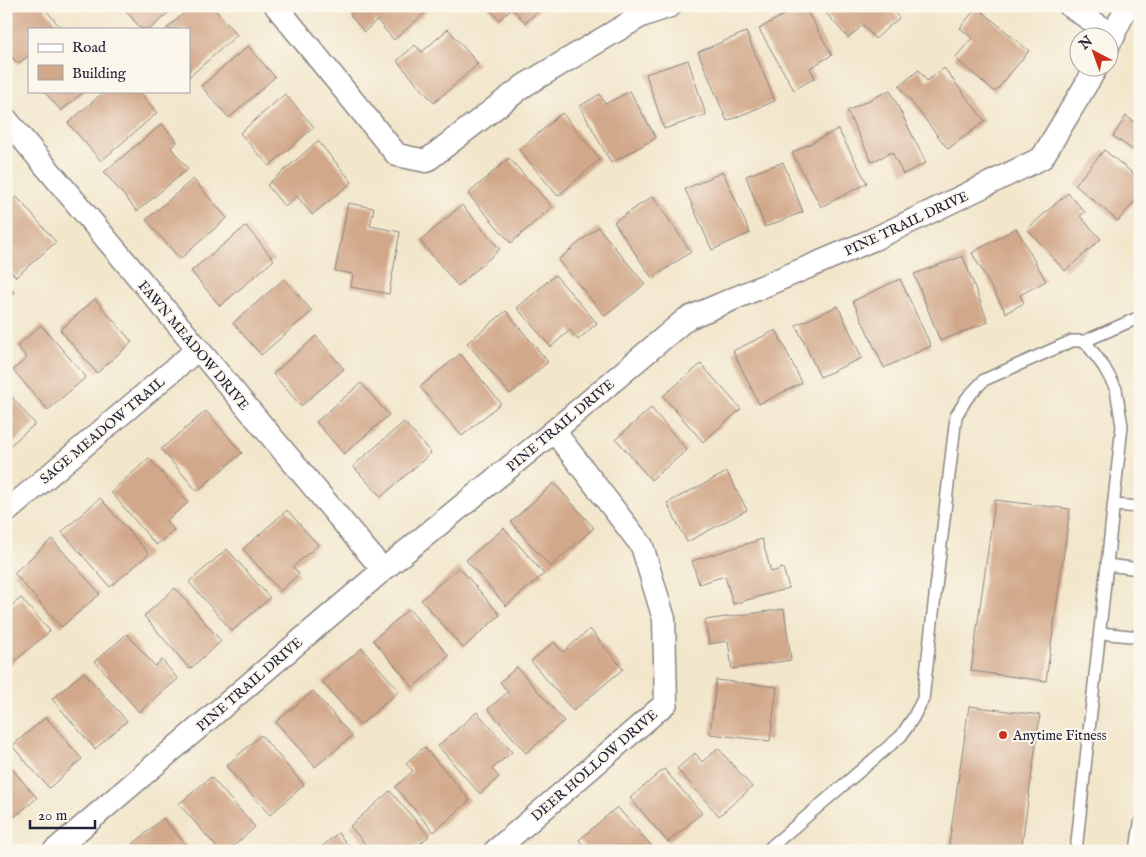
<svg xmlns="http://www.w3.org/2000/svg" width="1146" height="857" viewBox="0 0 1146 857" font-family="'IM FELL English',serif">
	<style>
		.building { fill: #d2a88a }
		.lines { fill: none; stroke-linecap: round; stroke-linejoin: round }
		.service-casing { stroke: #8a8483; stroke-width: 14 }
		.minor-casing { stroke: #8a8483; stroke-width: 25 }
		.service { stroke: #fff; stroke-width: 11 }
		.minor { stroke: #fff; stroke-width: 22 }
		.poi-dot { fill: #c8321e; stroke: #fbf7ec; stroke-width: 2 }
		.labels { text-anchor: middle; stroke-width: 4; stroke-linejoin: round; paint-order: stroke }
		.street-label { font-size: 14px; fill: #22223b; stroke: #fbf7ec }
		.poi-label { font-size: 14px; fill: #22223b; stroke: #fbf7ec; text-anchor: start }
	</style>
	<rect width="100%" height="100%" fill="#fbf7ec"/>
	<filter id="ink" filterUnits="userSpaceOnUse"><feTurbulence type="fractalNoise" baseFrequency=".02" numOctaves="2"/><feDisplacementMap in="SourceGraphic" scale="10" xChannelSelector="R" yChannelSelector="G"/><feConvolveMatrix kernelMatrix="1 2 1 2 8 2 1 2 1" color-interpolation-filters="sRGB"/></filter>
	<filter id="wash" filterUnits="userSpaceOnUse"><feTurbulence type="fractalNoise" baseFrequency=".0096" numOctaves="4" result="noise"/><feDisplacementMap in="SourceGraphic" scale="20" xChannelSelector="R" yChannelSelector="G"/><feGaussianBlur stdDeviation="1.12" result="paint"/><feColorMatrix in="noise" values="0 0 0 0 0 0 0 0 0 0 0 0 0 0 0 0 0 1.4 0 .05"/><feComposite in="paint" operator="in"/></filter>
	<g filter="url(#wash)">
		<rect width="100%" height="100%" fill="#f2e6cb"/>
		<g id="blocks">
			<g class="building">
				<polygon points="8,6 48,6 45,9 61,28 29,29 29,55 18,64 6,50 6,7"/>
				<polygon points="122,6 176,6 150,29 141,29"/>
				<polygon points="192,6 212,6 237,35 189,77 189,29 166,29"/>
				<polygon points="360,6 433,6 394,40 377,20 364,32 350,15"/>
				<polygon points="487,6 544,6 525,23 512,8 499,20"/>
				<polygon points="799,6 804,6 832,55 810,68 815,78 794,90 759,29"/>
				<polygon points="820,6 889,6 899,18 875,39 863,25 848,38"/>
				<polygon points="977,7 1029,51 995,92 955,58 972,38 960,28"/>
				<polygon points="448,29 478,64 434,103 397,61 415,45 422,52"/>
				<polygon points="746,32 775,101 727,121 698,52"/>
				<polygon points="248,46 275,77 229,118 201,86"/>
				<polygon points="688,60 706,115 664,129 646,74"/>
				<polygon points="944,68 985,121 948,149 899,86 919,70 927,81"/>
				<polygon points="890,90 926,163 903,174 892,152 872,162 847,111"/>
				<polygon points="44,91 85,91 61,111"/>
				<polygon points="105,91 138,91 157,113 101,161 68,123"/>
				<polygon points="630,91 656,138 611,163 580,106 600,94 605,104"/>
				<polygon points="285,94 314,127 269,166 240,133"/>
				<polygon points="562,113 600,159 558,196 519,150"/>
				<polygon points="1126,116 1140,126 1140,155 1113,136"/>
				<polygon points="162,124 177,142 171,148 188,169 137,211 104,172"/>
				<polygon points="838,129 867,183 821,207 792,153"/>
				<polygon points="318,141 352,182 312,215 297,196 285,207 267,185"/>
				<polygon points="1104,150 1140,179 1140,195 1118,221 1075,185"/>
				<polygon points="509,158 552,207 511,243 468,194"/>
				<polygon points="783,162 803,212 765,227 746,176"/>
				<polygon points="723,172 750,233 712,250 685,189"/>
				<polygon points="193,179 227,218 180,259 146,220"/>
				<polygon points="1068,193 1085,212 1080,216 1101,239 1065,271 1027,229"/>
				<polygon points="653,196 691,252 652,278 614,222"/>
				<polygon points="17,197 56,242 16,277 6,266 6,205"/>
				<polygon points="348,203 374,208 370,226 400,232 389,294 351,287 353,274 335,271"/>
				<polygon points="462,205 500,249 458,286 420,241"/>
				<polygon points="246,226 274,260 220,306 191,271"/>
				<polygon points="598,227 645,284 605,316 558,260"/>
				<polygon points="1016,228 1046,281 1020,295 1024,303 1006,313 972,253"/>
				<polygon points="963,256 988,322 940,341 914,274"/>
				<polygon points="555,275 597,323 578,340 570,330 551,347 517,308"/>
				<polygon points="284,279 312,311 261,355 233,323"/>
				<polygon points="900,279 931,346 884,368 853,301"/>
				<polygon points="6,283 14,292 6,299"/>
				<polygon points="95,299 132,342 97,373 60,330"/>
				<polygon points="838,306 862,358 820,377 796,325"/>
				<polygon points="506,311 548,362 510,394 467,343"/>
				<polygon points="41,325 86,377 48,410 13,370 27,358 17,346"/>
				<polygon points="776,330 802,383 759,404 733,351"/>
				<polygon points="316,336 344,369 301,406 273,374"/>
				<polygon points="460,354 501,403 462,436 420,387"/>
				<polygon points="701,364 741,409 703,442 663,396"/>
				<polygon points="361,383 389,415 344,454 316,422"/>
				<polygon points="6,390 35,424 6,449"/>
				<polygon points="651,408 687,450 651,480 616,439"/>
				<polygon points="206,411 242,453 197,491 161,449"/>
				<polygon points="404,422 431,453 381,497 353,466"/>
				<polygon points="149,458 188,503 166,521 174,530 156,545 111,492"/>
				<polygon points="727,472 747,510 687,542 667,503"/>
				<polygon points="554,483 594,528 550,567 511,522"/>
				<polygon points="100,498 149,554 110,587 62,532"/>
				<polygon points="995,500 1070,509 1046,681 971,671"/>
				<polygon points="287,510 318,545 293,567 299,574 280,591 243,549"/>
				<polygon points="504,528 544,574 506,606 466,560"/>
				<polygon points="52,539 100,594 61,627 14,573"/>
				<polygon points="762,539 771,572 783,568 789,588 733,604 725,576 699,584 692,561"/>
				<polygon points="227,549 270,598 232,631 189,582"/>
				<polygon points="459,567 500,615 463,648 421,600"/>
				<polygon points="175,588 221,641 190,669 144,616"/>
				<polygon points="21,598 50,631 9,666 6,663 6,610"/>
				<polygon points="409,609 449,656 413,687 373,640"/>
				<polygon points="784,609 791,660 732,669 728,641 709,644 705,620"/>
				<polygon points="590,629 623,669 573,711 531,661 554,642 563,652"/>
				<polygon points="127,634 155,666 162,660 178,679 139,712 95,661"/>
				<polygon points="362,648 399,691 360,725 322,682"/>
				<polygon points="517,667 564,721 526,753 488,709 508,692 500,682"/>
				<polygon points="84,672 127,721 95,749 52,699"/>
				<polygon points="716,680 777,687 770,741 710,734"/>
				<polygon points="313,691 352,736 315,767 276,722"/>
				<polygon points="969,706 1040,715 1021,851 948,851"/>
				<polygon points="477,712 512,752 492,769 499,777 480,794 438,746"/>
				<polygon points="46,717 82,759 49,788 12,746"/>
				<polygon points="261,735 304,785 270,815 226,766"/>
				<polygon points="424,747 470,800 434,832 395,787 413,771 406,763"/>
				<polygon points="718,748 752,787 719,816 677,769 695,753 702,762"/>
				<polygon points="6,762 37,798 6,824"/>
				<polygon points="664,769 702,813 668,842 630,798"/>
				<polygon points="211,777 255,827 228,851 220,851 179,804"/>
				<polygon points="390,791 429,836 411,851 371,851 350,826"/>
				<polygon points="617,807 656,851 588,851 579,840"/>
				<polygon points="163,818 191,851 135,851 131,846"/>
				<polygon points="338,833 353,851 317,851"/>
			</g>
		</g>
	</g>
	<g filter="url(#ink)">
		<use href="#blocks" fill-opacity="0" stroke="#8a8483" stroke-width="1"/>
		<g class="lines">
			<defs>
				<g id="service">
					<polyline points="1085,341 1140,317"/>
					<polyline points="1113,505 1140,507"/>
					<polyline points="1107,565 1140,569"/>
					<polyline points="1100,633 1140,637"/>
					<polyline points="766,851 901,736 913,718 923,699 956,416 967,398 984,380 1072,341 1085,341 1104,367 1116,389 1122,426 1076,851"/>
					<polyline points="1136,851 1140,823"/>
				</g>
				<g id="minor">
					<polyline points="276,6 397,155 426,161 525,85 641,16 670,6"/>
					<polyline points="1070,6 1114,36"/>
					<polyline points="1108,46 1127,6"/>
					<polyline points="6,119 383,570"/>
					<polyline points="6,512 198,349"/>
					<polyline points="54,851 383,570 554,431 686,319 872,240 1042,158 1096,68"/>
					<polyline points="495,851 666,703 664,619 642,546 554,431"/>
				</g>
			</defs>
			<use href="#service" class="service-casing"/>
			<use href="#minor" class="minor-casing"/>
			<use href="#service" class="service"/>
			<use href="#minor" class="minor"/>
		</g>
	</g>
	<circle class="poi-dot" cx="1003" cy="735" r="5"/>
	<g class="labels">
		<g class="street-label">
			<text transform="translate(906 223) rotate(-25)" y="5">PINE TRAIL DRIVE</text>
			<text transform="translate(194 345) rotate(50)" y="5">FAWN MEADOW DRIVE</text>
			<text transform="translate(560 425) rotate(-40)" y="5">PINE TRAIL DRIVE</text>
			<text transform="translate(102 430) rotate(-40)" y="5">SAGE MEADOW TRAIL</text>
			<text transform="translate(249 684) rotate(-41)" y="5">PINE TRAIL DRIVE</text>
			<text transform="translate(594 765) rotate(-41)" y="5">DEER HOLLOW DRIVE</text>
		</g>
		<g class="poi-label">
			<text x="1013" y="740">Anytime Fitness</text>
		</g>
	</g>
	<rect width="1146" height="857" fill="none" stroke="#fbf7ec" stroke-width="25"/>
	<rect x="28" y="28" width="162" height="65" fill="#fbf7ec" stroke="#a4a2a5"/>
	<rect x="38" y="44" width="25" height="8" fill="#ffffff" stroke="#a4a2a5"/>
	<text x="72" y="52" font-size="15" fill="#22223b">Road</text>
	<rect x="38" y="65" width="25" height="15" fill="#d2a88a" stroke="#a4a2a5"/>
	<text x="72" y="78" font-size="15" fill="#22223b">Building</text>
	<g transform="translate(1094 52) rotate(319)"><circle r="24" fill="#fbf7ec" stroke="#a4a2a5"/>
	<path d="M0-4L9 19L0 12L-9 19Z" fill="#c8321e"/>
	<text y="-8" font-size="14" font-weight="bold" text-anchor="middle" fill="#22223b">N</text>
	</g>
	<path d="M30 820v8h65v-8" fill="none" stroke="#22223b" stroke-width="2.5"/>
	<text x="38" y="820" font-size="15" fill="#22223b" stroke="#fbf7ec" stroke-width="4" paint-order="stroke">20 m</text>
</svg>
